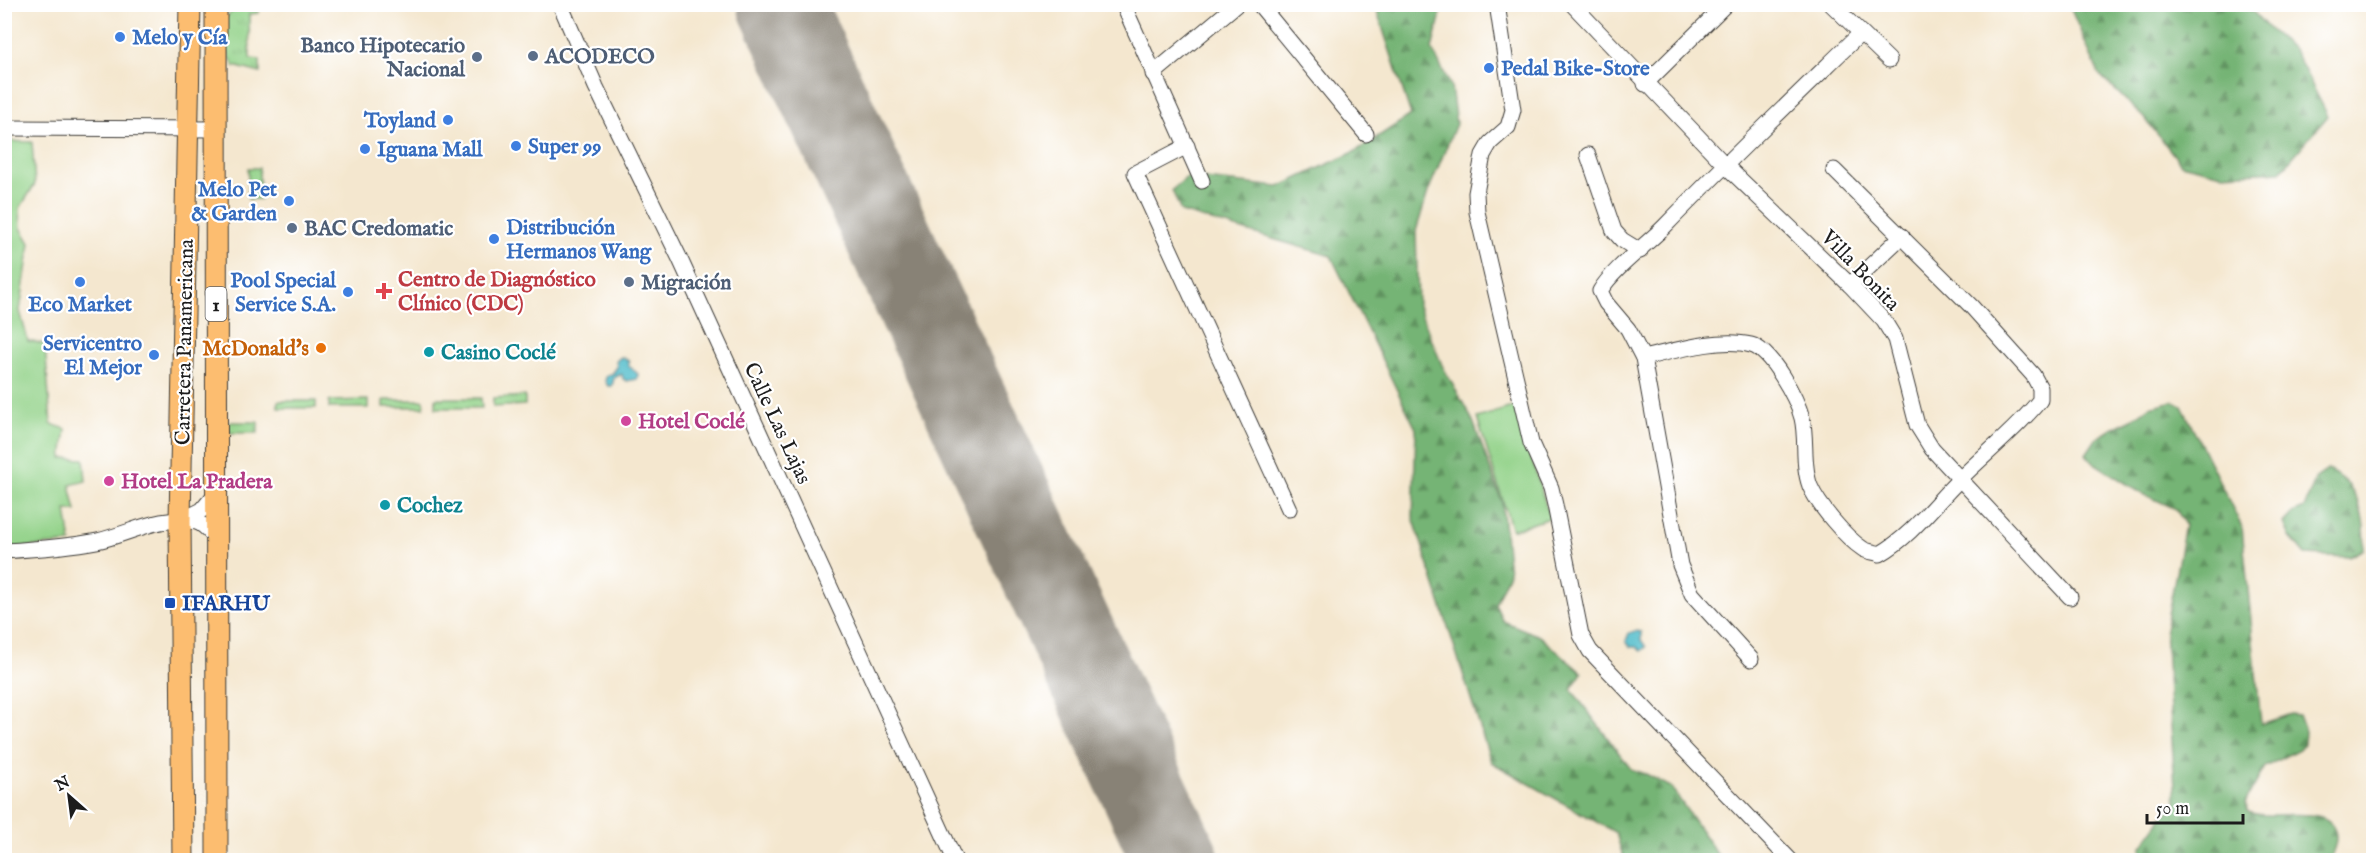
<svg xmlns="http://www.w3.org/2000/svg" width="2378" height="865" viewBox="0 0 2378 865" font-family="'IM FELL English',serif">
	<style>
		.grass { fill: url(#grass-tufts); stroke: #577752; stroke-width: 1.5 }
		.forest { fill: url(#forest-firs); stroke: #486848; stroke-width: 1.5 }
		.park { fill: #92d288; stroke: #577752; stroke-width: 1.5 }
		.water { fill: url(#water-ripples); stroke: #366c73; stroke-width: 1.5 }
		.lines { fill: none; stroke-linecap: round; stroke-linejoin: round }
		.runway { stroke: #888276; stroke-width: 87 }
		.minor-casing { stroke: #3c3a37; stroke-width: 17 }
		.highway-casing { stroke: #3c3a37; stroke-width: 23 }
		.minor { stroke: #fff; stroke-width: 15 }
		.highway { stroke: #fcbd6f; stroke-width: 21 }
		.shop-dot { fill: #3f7fe0; stroke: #fff; stroke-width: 2 }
		.service-dot { fill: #5c6f8a; stroke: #fff; stroke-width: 2 }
		.health-dot { fill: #e0444e; stroke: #fff; stroke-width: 2 }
		.food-dot { fill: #e8710a; stroke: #fff; stroke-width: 2 }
		.culture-dot { fill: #0f9aa8; stroke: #fff; stroke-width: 2 }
		.hotel-dot { fill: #d1479c; stroke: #fff; stroke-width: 2 }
		.transit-dot { fill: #1a4fb4; stroke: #fff; stroke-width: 2 }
		.labels { text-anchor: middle; stroke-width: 4.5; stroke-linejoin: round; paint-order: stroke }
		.shield { fill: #fff; stroke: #606060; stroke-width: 1.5 }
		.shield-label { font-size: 20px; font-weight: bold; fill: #1c1c1c }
		.shop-label { font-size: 21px; font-weight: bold; fill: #366cbe; stroke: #fff; text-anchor: start }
		.service-label { font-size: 21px; font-weight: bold; fill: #4e5e75; stroke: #fff; text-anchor: start }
		.street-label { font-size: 21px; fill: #1c1c1c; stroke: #fff }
		.health-label { font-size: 21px; font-weight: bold; fill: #be3a42; stroke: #fff; text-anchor: start }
		.food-label { font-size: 21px; font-weight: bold; fill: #c56008; stroke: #fff; text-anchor: end }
		.culture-label { font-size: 21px; font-weight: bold; fill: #0d838f; stroke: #fff; text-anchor: start }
		.hotel-label { font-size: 21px; font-weight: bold; fill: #b23c85; stroke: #fff; text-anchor: start }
		.transit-label { font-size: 21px; font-weight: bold; fill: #164399; stroke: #fff; text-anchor: start }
	</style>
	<defs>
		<pattern id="grass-tufts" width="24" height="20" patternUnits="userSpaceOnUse" patternTransform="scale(1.5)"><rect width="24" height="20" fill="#92d288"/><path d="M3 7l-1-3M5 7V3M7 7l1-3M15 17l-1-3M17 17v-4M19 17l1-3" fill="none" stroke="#7db475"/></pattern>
		<pattern id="forest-firs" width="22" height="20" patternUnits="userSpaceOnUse" patternTransform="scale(1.5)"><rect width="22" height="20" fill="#75b474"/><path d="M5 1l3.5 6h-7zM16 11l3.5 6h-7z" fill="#5f925e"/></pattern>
		<pattern id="water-ripples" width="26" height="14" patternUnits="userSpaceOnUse" patternTransform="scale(1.5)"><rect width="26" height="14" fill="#4fbcca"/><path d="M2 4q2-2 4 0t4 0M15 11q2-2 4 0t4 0" fill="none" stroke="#4198a3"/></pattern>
	</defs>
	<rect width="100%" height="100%" fill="#fff"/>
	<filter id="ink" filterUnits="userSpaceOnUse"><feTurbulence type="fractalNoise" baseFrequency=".0167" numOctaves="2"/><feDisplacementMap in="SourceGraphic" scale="12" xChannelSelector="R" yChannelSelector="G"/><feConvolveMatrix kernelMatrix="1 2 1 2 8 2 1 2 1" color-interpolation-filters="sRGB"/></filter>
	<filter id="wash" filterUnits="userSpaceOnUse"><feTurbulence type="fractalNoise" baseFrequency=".008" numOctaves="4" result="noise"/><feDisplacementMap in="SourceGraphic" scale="24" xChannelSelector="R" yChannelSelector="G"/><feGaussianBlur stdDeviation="1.35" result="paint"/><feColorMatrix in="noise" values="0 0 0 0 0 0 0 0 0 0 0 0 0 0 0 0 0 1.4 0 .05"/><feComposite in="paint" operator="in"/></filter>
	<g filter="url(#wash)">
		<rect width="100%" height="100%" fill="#f4e7cf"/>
		<g class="grass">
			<polygon points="239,5 259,5 259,13 249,14 250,59 260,60 260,73 234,66 225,48 224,19"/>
			<polygon points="248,168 259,168 260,199 248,199"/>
			<polygon points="525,396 525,405 493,407 493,398"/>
			<polygon points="436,398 481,398 482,408 436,408"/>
			<polygon points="368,400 368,408 329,408 329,401"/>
			<rect x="384" y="400" width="40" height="7"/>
			<rect x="278" y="401" width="38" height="7"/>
			<rect x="229" y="422" width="29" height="11"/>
		</g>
		<g class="forest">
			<polygon points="1375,5 1441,5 1440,18 1432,49 1451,86 1456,124 1428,192 1416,231 1418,306 1442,365 1473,421 1502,502 1509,573 1495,604 1503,621 1539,636 1582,673 1571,689 1631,769 1646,774 1671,787 1721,860 1624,860 1616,833 1491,762 1413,517 1416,429 1331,256 1181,212 1172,190 1187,177 1279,187 1356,151 1411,115"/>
			<polygon points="2069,5 2247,5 2269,29 2294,50 2328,116 2281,171 2222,174 2181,164 2147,121 2099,74"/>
			<path d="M2174,401L2182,406L2242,527L2261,724L2291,714L2299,715L2305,731L2304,744L2299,749L2265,767L2246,801L2247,811C2269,824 2336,798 2336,838C2336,846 2332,853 2331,860H2143L2141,848L2161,819L2176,804L2165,630L2185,525L2176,509L2141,493L2091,461L2086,454L2096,439L2113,428L2132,419L2149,407Z"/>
			<path d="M2327,470C2358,481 2367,520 2364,549L2349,557L2305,555L2290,537L2284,523L2293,513L2304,508L2316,478Z"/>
		</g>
		<g class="park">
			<polygon points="5,141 32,142 35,184 20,208 21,228 30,243 20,311 28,341 45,344 51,424 66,429 62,458 84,459 86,481 70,485 76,511 66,510 71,543 5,549"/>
			<polygon points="1515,406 1550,518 1512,530 1477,418"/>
		</g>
		<g class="water">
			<polygon points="621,357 629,361 628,365 638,374 637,379 627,381 623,379 622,374 614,378 612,386 608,386 605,381 607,375 612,374 617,367 616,361"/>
			<polygon points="1635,631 1641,632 1641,640 1646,647 1641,651 1636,647 1630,647 1626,641 1629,633"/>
		</g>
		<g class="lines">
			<polyline class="runway" points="781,4 1176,860"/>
		</g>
	</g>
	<g filter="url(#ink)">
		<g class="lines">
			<defs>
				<g id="minor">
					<polyline points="560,4 596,87 679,257 955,860"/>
					<polyline points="1123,4 1202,181"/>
					<polyline points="1259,4 1366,134"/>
					<polyline points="1497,4 1513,110 1508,127 1490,143 1483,155 1476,193 1477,212 1531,443 1551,488 1555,505 1581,635 1590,651 1790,860"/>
					<polyline points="1572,4 1725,165 1850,285 1884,321 1895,339 1917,425 1932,449 2070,597"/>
					<polyline points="1831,4 1889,60"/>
					<polyline points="1153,74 1237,4"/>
					<polyline points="1645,84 1726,4"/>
					<polyline points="4,128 216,129"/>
					<polyline points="1187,146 1135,173 1289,509"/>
					<polyline points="1588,155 1614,231 1622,240 1640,251"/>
					<polyline points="1850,285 1902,236"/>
					<path d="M1643,358C1674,351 1720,337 1751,345C1771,350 1797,399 1802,418C1807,439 1802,465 1810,486C1818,505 1845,537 1863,549C1868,552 1875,552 1880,554C1912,536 1935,503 1961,478C1987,452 2017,429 2040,400V388L2033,375L1971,306L1834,170"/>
					<polyline points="180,521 202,510 217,492"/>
					<path d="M4,551C36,549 66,547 97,541C130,534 161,514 196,522C205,524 211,534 217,540"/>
					<path d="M1751,659L1692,594L1680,565L1643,358L1628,329L1606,303L1600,291C1613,269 1645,246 1664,227C1728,161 1794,98 1860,34"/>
				</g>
				<g id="highway">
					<polyline points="216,4 217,860"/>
					<polyline points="183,860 180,521 190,4"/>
				</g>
			</defs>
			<use href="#minor" class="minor-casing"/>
			<use href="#highway" class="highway-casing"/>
			<use href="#minor" class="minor"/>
			<use href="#highway" class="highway"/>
		</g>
	</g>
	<g class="shop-dot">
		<circle cx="120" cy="37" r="6"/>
		<circle cx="1489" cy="68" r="6"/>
		<circle cx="448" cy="120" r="6"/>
		<circle cx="516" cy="146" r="6"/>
		<circle cx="365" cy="149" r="6"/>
		<circle cx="289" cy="201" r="6"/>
		<circle cx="494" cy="239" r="6"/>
		<circle cx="80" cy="282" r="6"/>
		<circle cx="348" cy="292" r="6"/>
		<circle cx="154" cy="355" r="6"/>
	</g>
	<g class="service-dot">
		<circle cx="533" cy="56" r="6"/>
		<circle cx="477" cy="57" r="6"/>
		<circle cx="292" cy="228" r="6"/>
		<circle cx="629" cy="282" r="6"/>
	</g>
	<path class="health-dot" d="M381 282h6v6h6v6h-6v6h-6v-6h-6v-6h6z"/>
	<circle class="food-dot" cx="321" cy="348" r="6"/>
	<g class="culture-dot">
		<circle cx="429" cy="352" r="6"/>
		<circle cx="385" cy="505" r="6"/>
	</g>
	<g class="hotel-dot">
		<circle cx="626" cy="421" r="6"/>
		<circle cx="109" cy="481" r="6"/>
	</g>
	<rect class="transit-dot" x="164" y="597" width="12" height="12" rx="3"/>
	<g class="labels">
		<rect class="shield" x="205.5" y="287" width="21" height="34" rx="4.5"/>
		<g class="shield-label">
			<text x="216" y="311">1</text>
		</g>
		<g class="shop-label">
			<text x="132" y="44">Melo y Cía</text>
			<text x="1501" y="75">Pedal Bike-Store</text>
			<text x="436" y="127" text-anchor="end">Toyland</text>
			<text x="528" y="153">Super 99</text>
			<text x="377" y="156">Iguana Mall</text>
			<text x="277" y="196" text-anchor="end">Melo Pet<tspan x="277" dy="24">&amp; Garden</tspan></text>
			<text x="506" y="234">Distribución<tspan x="506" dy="24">Hermanos Wang</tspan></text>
			<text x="336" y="287" text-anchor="end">Pool Special<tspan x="336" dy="24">Service S.A.</tspan></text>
			<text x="80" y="311" text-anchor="middle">Eco Market</text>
			<text x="142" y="350" text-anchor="end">Servicentro<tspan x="142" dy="24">El Mejor</tspan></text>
		</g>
		<g class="service-label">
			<text x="465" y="52" text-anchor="end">Banco Hipotecario<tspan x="465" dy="24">Nacional</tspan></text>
			<text x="545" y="63">ACODECO</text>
			<text x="304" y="235">BAC Credomatic</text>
			<text x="641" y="289">Migración</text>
		</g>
		<g class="street-label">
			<text transform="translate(1861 270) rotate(46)" y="7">Villa Bonita</text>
			<text transform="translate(184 342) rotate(-89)" y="7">Carretera Panamericana</text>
			<text transform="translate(778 423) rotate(65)" y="7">Calle Las Lajas</text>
		</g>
		<g class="health-label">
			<text x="398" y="286">Centro de Diagnóstico<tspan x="398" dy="24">Clínico (CDC)</tspan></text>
		</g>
		<g class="food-label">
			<text x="309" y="355">McDonald's</text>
		</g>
		<g class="culture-label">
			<text x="441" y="359">Casino Coclé</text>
			<text x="397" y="512">Cochez</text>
		</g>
		<g class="hotel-label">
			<text x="638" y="428">Hotel Coclé</text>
			<text x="121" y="488">Hotel La Pradera</text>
		</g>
		<g class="transit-label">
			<text x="182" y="610">IFARHU</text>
		</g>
	</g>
	<rect width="2378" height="865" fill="none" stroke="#fff" stroke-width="24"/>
	<g transform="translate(69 796) rotate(332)" stroke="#ffffff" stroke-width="4.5" paint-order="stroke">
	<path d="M0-4.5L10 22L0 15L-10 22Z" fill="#1c1c1c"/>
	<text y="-9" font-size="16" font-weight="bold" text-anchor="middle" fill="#1c1c1c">N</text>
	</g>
	<path d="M2147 814v9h96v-9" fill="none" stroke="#1c1c1c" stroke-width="3"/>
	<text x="2156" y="814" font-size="18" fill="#1c1c1c" stroke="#ffffff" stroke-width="4.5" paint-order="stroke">50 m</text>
</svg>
